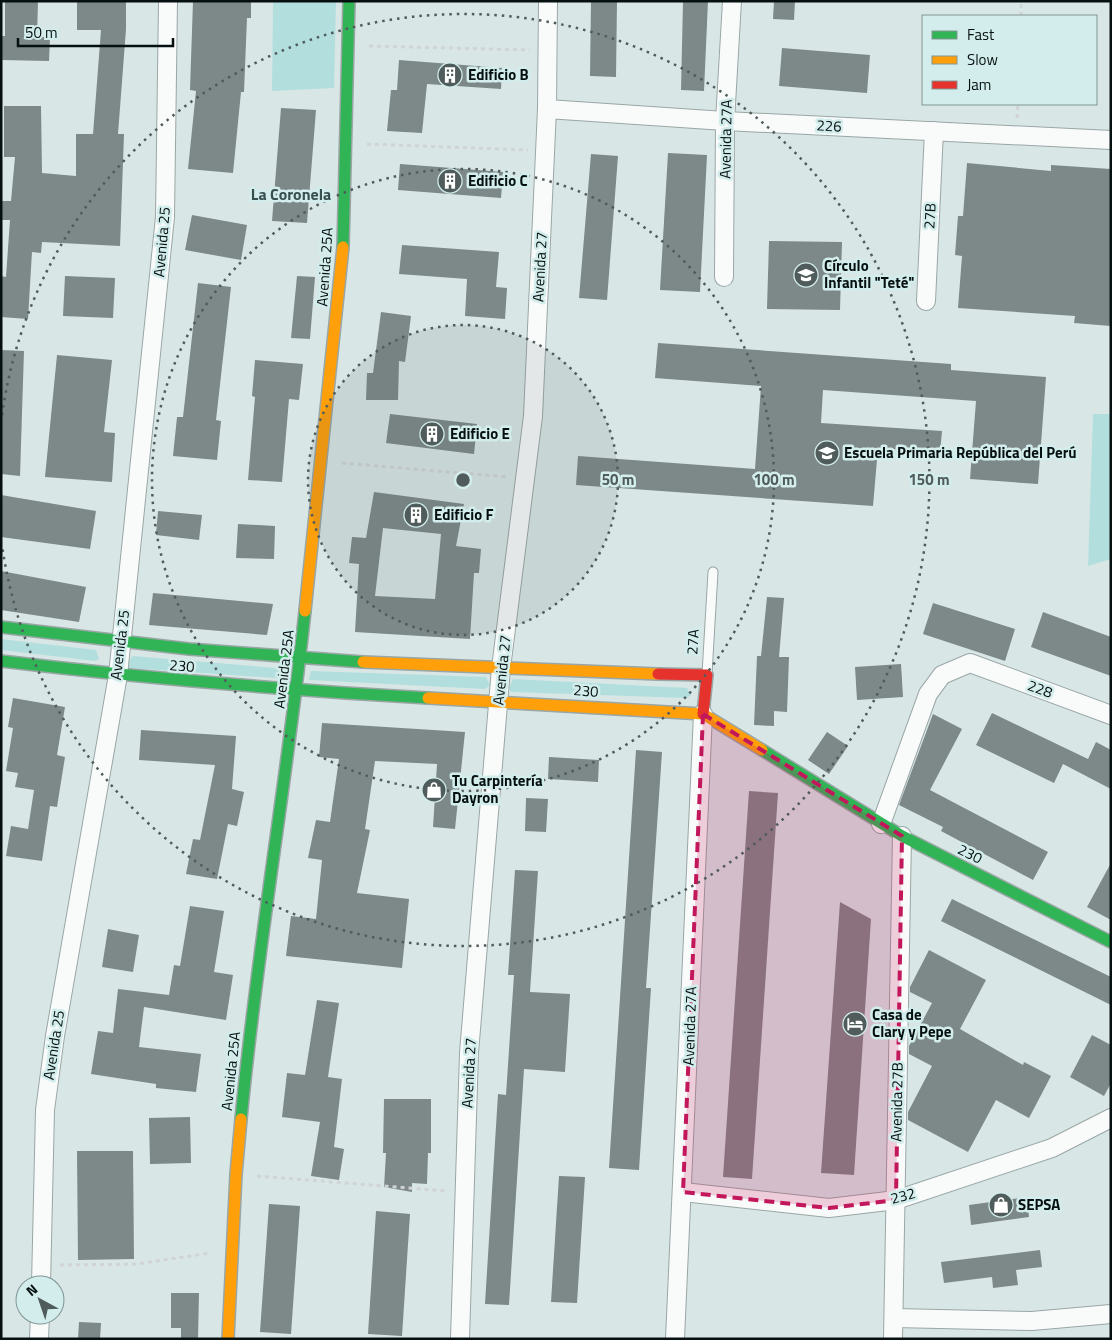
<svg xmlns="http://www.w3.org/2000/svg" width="1112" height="1340" viewBox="0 0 1112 1340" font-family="'Titillium Web',sans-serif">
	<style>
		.green { fill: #b2dfdd }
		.building { fill: #7d8888; fill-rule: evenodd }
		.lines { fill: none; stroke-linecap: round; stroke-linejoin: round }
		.lane-casing { stroke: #9aa6a5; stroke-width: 11 }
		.street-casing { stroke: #9aa6a5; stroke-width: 20 }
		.fast-casing { stroke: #9aa6a5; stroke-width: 14 }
		.slow-casing { stroke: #9aa6a5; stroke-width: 14 }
		.jam-casing { stroke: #9aa6a5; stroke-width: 14 }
		.path { stroke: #d0d4d4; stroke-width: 3; stroke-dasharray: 4 4; stroke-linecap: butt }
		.lane { stroke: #f9fbfb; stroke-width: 9 }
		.street { stroke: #f9fbfb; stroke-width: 18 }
		.fast { stroke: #30b455; stroke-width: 11 }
		.slow { stroke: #ff9f0a; stroke-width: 11 }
		.jam { stroke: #e5322d; stroke-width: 11 }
		.marked { fill: #c2185b; fill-opacity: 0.2; stroke: #c2185b; stroke-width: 4; stroke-dasharray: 10 6; stroke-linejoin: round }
		.ring { fill: none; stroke: #505b5b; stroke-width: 2.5; stroke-dasharray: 2.5 5 }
		.labels { text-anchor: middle; stroke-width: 5; stroke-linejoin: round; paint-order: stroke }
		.poi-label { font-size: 15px; font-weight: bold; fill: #071010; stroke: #d2edec; text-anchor: start }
		.street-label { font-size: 15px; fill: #071010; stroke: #d2edec }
		.neighbourhood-label { font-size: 16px; font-weight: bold; fill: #39504f; stroke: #d2edec }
		.centre { fill: #505b5b; stroke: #d2edec; stroke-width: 2.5 }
		.ring-label { font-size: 15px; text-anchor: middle; font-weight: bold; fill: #505b5b; stroke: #d2edec; stroke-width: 5; stroke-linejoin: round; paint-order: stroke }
	</style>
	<rect width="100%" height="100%" fill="#d8e7e6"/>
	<g class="green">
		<polygon points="273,1 336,1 334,88 272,91"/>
		<polygon points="1093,414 1111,414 1111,559 1088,566"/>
		<polygon points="1,639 96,650 99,659 95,661 1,650"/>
		<polygon points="133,656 288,669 289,679 130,668 127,663"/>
		<polygon points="311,671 486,677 490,685 485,689 309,680"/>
		<polygon points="513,679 687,688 691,695 687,698 511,692 509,688"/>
	</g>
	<g class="building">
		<polygon points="5,1 38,1 37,37 50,37 49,61 1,60 1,36 5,36"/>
		<polygon points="77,1 126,1 126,29 118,134 124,134 120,246 42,242 41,253 32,252 28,319 1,317 1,276 6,277 10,220 1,220 1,201 11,201 15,157 4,157 4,106 41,106 42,173 76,176 76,134 93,134 101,30 77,30"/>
		<polygon points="193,1 251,1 251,18 247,18 244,92 241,92 233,173 188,169 196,91 190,90"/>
		<polygon points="591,1 617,1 616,77 590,76"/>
		<polygon points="683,1 708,1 704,91 681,90"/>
		<polygon points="774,1 795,1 794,20 773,19"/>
		<polygon points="782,48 870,55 867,93 779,86"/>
		<polygon points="399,60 502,68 501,89 427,84 422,133 387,131 391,90 397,90"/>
		<polygon points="281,108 316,110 307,223 272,221"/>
		<polygon points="668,153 707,155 700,292 660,290"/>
		<polygon points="591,154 618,156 607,300 579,298"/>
		<polygon points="967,163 1051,171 1051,165 1111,169 1111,326 1074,323 1075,316 958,308 962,256 955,255 958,216 963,216"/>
		<polygon points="400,164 503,172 501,198 398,190"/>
		<polygon points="192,215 247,225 241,260 185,250"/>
		<polygon points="769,241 842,242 840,310 767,309"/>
		<polygon points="402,245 499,252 496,287 507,288 505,319 465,316 467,279 399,274"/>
		<polygon points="65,276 115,278 113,318 63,316"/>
		<polygon points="297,276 315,277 310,339 291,338"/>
		<polygon points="198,283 231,287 216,420 221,421 217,460 173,456 177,417 183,417"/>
		<polygon points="381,312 411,316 405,362 399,361 398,400 366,400 367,373 373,373"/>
		<polygon points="658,343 951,364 951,370 1046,377 1038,484 970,479 976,401 823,390 821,423 942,431 940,453 878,448 873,506 576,485 578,456 755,469 761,386 655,378"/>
		<polygon points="1,350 24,351 20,476 1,474"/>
		<polygon points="57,355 112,360 104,432 115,433 112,482 45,477"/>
		<polygon points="255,360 303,364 299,400 289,399 282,482 248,480 255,397 252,396"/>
		<polygon points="390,414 477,424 474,454 386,443"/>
		<path d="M374,492L464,504L456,546L481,549L479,573H474L470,639L355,632L359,564L349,563L352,537L366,538ZM383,528L441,534L435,599L375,596Z"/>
		<polygon points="1,495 96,511 90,549 1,537"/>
		<polygon points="158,511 202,515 199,540 156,535"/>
		<polygon points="238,524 275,526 274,559 236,558"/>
		<polygon points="1,571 86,587 79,622 1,610"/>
		<polygon points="153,593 273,604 267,635 149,625"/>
		<polygon points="767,597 784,598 779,657 789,657 787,712 774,711 774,726 754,725 757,656 761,656"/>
		<polygon points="933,603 1015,629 1005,661 923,634"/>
		<polygon points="1043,612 1111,637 1111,676 1031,647"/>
		<polygon points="901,664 903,697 857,700 855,667"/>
		<polygon points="13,698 65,707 57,755 65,757 57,807 50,806 42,861 6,856 11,826 28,829 34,790 15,787 18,773 6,771 13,728 8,727"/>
		<polygon points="992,713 1088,759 1096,742 1111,750 1111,789 1063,764 1054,783 976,745"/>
		<polygon points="933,714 962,729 930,790 1048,852 1033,880 941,831 943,827 899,805"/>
		<polygon points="322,723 465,732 455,829 433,827 437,764 375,761 365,829 370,830 357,893 409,899 402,968 286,956 291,916 316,919 322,860 308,858 316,820 330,822 339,759 319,757"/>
		<polygon points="141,730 236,736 232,789 244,792 237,826 228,824 217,879 186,874 193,839 200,840 215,765 139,760"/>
		<polygon points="827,732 848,746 829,774 808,760"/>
		<polygon points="636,750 662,752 646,988 651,988 639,1170 609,1168"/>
		<polygon points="549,757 599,760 598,782 548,779"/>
		<polygon points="749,791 778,793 752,1179 723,1177"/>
		<polygon points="526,798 548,799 546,832 525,831"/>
		<polygon points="1111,863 1111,920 1087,907"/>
		<polygon points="515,870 538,871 530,992 570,994 565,1072 524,1069 509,1305 485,1304 498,1094 506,1095 514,975 508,975"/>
		<polygon points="952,899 1111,977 1111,1005 941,921"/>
		<polygon points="840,902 871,919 854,1175 821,1173"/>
		<polygon points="190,906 224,911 214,972 233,975 226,1020 144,1007 139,1047 201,1054 196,1092 156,1088 156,1084 91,1074 98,1031 113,1033 118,989 169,995 174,965 180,966"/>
		<polygon points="108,929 139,935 133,972 102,967"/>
		<polygon points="929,950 986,980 960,1029 1023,1065 1024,1062 1051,1076 1029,1118 996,1100 968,1152 908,1120 908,1112 932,1066 909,1054 909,1046 932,1003 910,992 910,987"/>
		<polygon points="317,1000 339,1003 328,1077 342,1079 334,1147 344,1149 339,1180 311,1176 320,1122 282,1117 287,1073 305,1075"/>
		<polygon points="1092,1035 1111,1045 1111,1083 1104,1096 1070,1077"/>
		<polygon points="384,1099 431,1099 431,1153 428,1153 427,1184 412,1183 412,1192 384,1187 386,1153 383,1153"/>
		<polygon points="190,1117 191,1163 150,1164 149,1118"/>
		<polygon points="77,1151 133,1151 134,1259 78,1260"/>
		<polygon points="559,1176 585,1177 577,1303 551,1302"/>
		<polygon points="1027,1197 1029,1217 971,1225 969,1205"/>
		<polygon points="269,1204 300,1206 291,1334 260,1332"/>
		<polygon points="376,1211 410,1214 402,1336 368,1334"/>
		<polygon points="1040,1250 1042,1267 1016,1270 1018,1285 993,1288 992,1277 944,1283 941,1262"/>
		<polygon points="171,1293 199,1293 198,1339 181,1339 181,1328 171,1328"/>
		<polygon points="79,1322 101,1323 100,1339 78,1339"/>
	</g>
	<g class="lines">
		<defs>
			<polyline id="lane" points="707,674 713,572"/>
			<g id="street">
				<polyline points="547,109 725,121 1111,140"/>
				<polyline points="724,277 725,121 732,1"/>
				<polyline points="926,301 934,131"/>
				<polyline points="881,824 928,694 942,675 970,663 1111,715"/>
				<polyline points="683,1192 829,1208 896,1200 1052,1148 1111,1118"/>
				<polyline points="41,1285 45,1110 55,1036 118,675 165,217 168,1"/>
				<polyline points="894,1318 1032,1321 1111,1314"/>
				<polyline points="39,1339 40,1315"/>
				<polyline points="460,1339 469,1053 501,668 533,416 547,109 548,1"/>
				<polyline points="675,1339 703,714"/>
				<polyline points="893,1339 902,836"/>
			</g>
			<g id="fast">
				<polyline points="343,247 349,1"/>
				<polyline points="1,627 189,649 363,662"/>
				<path d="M1,661C143,678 285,690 428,698"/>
				<polyline points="762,750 902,836 1111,942"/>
				<path d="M241,1119C257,949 287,781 305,611"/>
			</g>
			<g id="slow">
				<polyline points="305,611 343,247"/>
				<polyline points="363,662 658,674"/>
				<polyline points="428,698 703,714 762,750"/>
				<polyline points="228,1339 236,1174 241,1119"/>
			</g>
			<polyline id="jam" points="658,674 707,675 703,714"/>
		</defs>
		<use href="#lane" class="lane-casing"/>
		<use href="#street" class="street-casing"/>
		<use href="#fast" class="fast-casing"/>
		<use href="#slow" class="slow-casing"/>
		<use href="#jam" class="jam-casing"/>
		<g class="path">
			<polyline points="1021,16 1021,1"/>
			<polyline points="369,46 530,50"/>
			<polyline points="1017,118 1018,104"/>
			<polyline points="367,144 528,150"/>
			<polyline points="342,463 508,477"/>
			<polyline points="257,1176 447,1191"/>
			<polyline points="60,1265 137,1264 210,1253"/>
		</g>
		<use href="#lane" class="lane"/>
		<use href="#street" class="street"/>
		<use href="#fast" class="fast"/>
		<use href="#slow" class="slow"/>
		<use href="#jam" class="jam"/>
	</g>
	<path class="marked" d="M703,714L902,836L896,1200L829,1208L683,1192Z"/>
	<circle cx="463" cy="480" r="155" fill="#505b5b" fill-opacity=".12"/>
	<g class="ring">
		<circle cx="463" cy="480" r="155"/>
		<circle cx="463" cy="480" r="311"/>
		<path d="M2 415A466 466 0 1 1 2 545"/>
	</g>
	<defs>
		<symbol id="building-disc" viewBox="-11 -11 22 22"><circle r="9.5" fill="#505b5b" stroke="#d2edec"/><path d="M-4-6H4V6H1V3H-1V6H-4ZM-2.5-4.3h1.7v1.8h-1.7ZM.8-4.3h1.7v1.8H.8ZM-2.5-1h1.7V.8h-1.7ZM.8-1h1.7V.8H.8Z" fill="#fff"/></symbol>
		<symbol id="school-disc" viewBox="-11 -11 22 22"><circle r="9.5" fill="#505b5b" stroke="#d2edec"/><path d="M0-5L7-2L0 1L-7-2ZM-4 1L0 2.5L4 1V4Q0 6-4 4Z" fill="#fff"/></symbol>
		<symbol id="shop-disc" viewBox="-11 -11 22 22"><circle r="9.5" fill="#505b5b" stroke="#d2edec"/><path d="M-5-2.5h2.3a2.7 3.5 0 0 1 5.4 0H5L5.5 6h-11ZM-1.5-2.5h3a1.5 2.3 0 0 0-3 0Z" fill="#fff"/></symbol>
		<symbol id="hotel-disc" viewBox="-11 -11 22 22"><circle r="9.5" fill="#505b5b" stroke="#d2edec"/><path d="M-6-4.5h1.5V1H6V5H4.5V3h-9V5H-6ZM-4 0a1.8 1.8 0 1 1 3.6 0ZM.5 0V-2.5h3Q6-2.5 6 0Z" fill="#fff"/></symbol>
	</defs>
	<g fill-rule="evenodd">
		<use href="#building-disc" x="436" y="61" width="28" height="28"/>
		<use href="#building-disc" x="436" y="167" width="28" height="28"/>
		<use href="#school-disc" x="792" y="261" width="28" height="28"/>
		<use href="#building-disc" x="418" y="420" width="28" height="28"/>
		<use href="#school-disc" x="813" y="439" width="28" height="28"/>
		<use href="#building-disc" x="402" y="501" width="28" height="28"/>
		<use href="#shop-disc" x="420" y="776" width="28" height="28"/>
		<use href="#hotel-disc" x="841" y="1010" width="28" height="28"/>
		<use href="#shop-disc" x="987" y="1191" width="28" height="28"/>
	</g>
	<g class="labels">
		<g class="poi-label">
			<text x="468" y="80">Edificio B</text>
			<text x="468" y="186">Edificio C</text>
			<text x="824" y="271">Círculo<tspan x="824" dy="17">Infantil "Teté"</tspan></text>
			<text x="450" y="439">Edificio E</text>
			<text x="844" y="458">Escuela Primaria República del Perú</text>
			<text x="434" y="520">Edificio F</text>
			<text x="452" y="786">Tu Carpintería<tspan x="452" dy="17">Dayron</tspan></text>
			<text x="872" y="1020">Casa de<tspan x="872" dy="17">Clary y Pepe</tspan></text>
			<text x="1018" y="1210">SEPSA</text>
		</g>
		<g class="street-label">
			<text transform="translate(829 126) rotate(3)" y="5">226</text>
			<text transform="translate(726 139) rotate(-89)" y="5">Avenida 27A</text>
			<text transform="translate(930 216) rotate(-87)" y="5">27B</text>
			<text transform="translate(162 242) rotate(-85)" y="5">Avenida 25</text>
			<text transform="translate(325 267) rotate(-86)" y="5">Avenida 25A</text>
			<text transform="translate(540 267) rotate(-87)" y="5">Avenida 27</text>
			<text transform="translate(693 642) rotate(-87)" y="5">27A</text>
			<text transform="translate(120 645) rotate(-83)" y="5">Avenida 25</text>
			<text transform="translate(182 666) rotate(5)" y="5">230</text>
			<text transform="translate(284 669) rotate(-83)" y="5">Avenida 25A</text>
			<text transform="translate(502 670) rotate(-84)" y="5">Avenida 27</text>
			<text transform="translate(1040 689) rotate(20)" y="5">228</text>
			<text transform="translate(586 691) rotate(4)" y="5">230</text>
			<text transform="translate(970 854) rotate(27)" y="5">230</text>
			<text transform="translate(690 1026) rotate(-88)" y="5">Avenida 27A</text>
			<text transform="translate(54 1045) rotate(-81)" y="5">Avenida 25</text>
			<text transform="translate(231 1071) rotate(-84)" y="5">Avenida 25A</text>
			<text transform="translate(469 1073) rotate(-87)" y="5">Avenida 27</text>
			<text transform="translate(897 1102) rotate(-89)" y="5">Avenida 27B</text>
			<text transform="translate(903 1196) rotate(-15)" y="5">232</text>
		</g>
		<g class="neighbourhood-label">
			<text x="291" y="200">La Coronela</text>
		</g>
	</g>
	<circle cx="463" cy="480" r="8" class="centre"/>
	<g class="ring-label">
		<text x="618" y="485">50 m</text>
		<text x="774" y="485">100 m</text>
		<text x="929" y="485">150 m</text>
	</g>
	<rect width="1112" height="1340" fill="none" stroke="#071010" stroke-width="5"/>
	<rect x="922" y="15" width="175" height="90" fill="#d2edec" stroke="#819594"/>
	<rect x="932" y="31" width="25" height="8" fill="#30b455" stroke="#819594"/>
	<text x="967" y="40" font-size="15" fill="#071010">Fast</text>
	<rect x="932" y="56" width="25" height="8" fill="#ff9f0a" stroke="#819594"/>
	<text x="967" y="65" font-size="15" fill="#071010">Slow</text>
	<rect x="932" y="81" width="25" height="8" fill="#e5322d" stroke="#819594"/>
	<text x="967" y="90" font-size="15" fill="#071010">Jam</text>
	<g transform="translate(40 1300) rotate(320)"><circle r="24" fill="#d2edec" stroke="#819594"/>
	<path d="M0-4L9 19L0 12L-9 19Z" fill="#505b5b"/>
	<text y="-8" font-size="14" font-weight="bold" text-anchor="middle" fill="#071010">N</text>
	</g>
	<path d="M18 38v8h155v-8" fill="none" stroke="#071010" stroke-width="2.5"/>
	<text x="25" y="38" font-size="15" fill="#071010" stroke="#d2edec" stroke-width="4" paint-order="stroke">50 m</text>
</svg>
